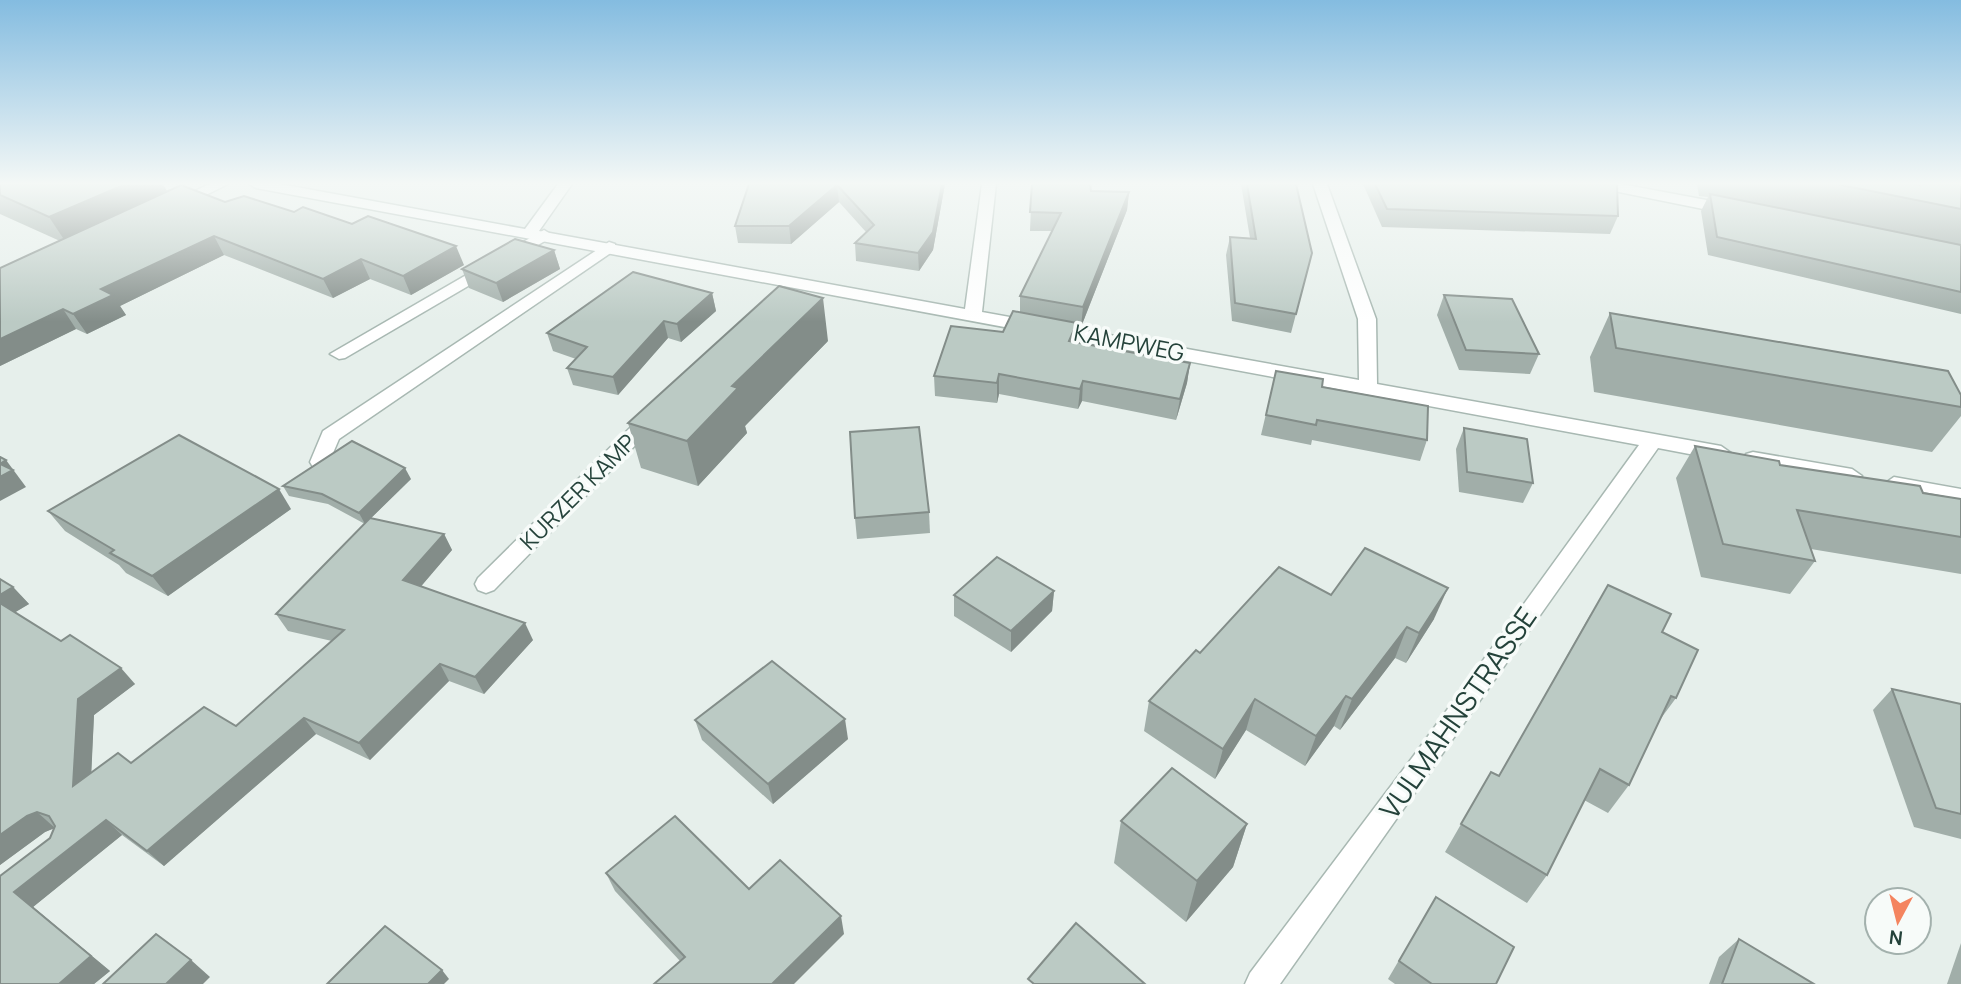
<svg xmlns="http://www.w3.org/2000/svg" width="1961" height="984" viewBox="0 0 1961 984" font-family="Manrope,sans-serif">
	<style>
		.lines { fill: none; stroke-linecap: round; stroke-linejoin: round }
		.lane-casing { stroke: #a8b8b2; stroke-width: 3 }
		.street-casing { stroke: #a8b8b2; stroke-width: 3 }
		.lane { fill: #fff; fill-rule: evenodd }
		.street { fill: #fff; fill-rule: evenodd }
		.wall { fill: #a1aea9 }
		.shaded-wall { fill: #838d89 }
		.building { fill: #bbcac4; stroke: #838d89; stroke-width: 2 }
		.labels { text-anchor: middle; stroke-width: 7; stroke-linejoin: round; paint-order: stroke }
		.street-label { font-size: 23px; fill: #24423a; stroke: #f7fbf9 }
		.near-street-label { font-size: 28px; fill: #24423a; stroke: #f7fbf9 }
	</style>
	<rect width="100%" height="100%" fill="#e6efeb"/>
	<g class="lines">
		<defs>
			<g id="lane">
				<polygon points="209,184 228,184 180,208 170,208 167,205"/>
				<polygon points="544,230 552,235 550,238 345,358 339,359 330,354"/>
				<polygon points="609,242 615,244 615,250 339,439 327,467 313,467 310,462 323,431"/>
			</g>
			<g id="street">
				<polygon points="249,184 280,184 525,229 558,184 572,184 539,231 965,309 982,184 996,184 982,312 1359,380 1358,319 1313,184 1327,184 1376,319 1377,384 1721,446 1731,453 1721,460 1658,448 1280,984 1245,984 1250,973 1418,750 1639,445 256,188"/>
				<polygon points="1524,184 1621,184 1733,205 1741,210 1733,215 1619,192 1531,188"/>
				<polygon points="650,413 657,415 660,419 657,423 494,590 486,593 478,590 475,584 478,578 643,415"/>
				<polygon points="1753,452 1852,469 1862,476 1852,483 1746,464 1743,459 1746,454"/>
				<polygon points="1894,477 1961,489 1961,503 1887,489 1884,484"/>
			</g>
		</defs>
		<use href="#lane" class="lane-casing"/>
		<use href="#street" class="street-casing"/>
		<use href="#lane" class="lane"/>
		<use href="#street" class="street"/>
	</g>
	<g class="wall">
		<polygon points="0,184 167,191 225,202 464,265 411,295 370,279 333,298 224,255 120,306 126,315 87,334 76,329 0,366 0,268 60,241 0,214"/>
		<polygon points="749,184 945,184 933,250 919,271 856,261 855,243 866,232 839,202 791,244 738,243 735,226"/>
		<polygon points="1032,184 1091,191 1129,192 1127,210 1081,327 1076,326 1075,342 1190,363 1187,383 1176,420 1082,401 1078,409 999,394 997,403 935,396 934,376 1003,332 1020,312 1020,296 1052,231 1030,231"/>
		<polygon points="1241,184 1296,184 1312,253 1291,333 1232,321 1226,255 1230,237 1250,238"/>
		<polygon points="1363,184 1617,184 1618,216 1610,234 1382,227"/>
		<polygon points="1697,184 1961,184 1961,314 1708,255 1701,211 1708,197 1699,196"/>
		<polygon points="554,250 560,269 503,302 469,288 462,269"/>
		<polygon points="712,293 716,311 681,342 668,338 618,395 573,385 567,368 576,359 553,351 547,333"/>
		<polygon points="1444,295 1539,354 1530,374 1459,370 1437,315"/>
		<polygon points="1610,313 1961,395 1961,416 1932,452 1594,392 1590,357"/>
		<polygon points="828,341 745,426 747,433 698,486 641,468 628,423"/>
		<polygon points="1276,371 1427,440 1420,461 1312,440 1311,445 1261,435"/>
		<polygon points="1464,428 1533,483 1523,503 1459,492 1456,449"/>
		<polygon points="1695,446 1780,465 1961,499 1961,574 1811,549 1815,561 1790,594 1701,577 1676,478"/>
		<polygon points="411,479 371,518 444,534 452,550 421,586 533,640 484,694 449,681 370,760 316,734 164,866 122,835 33,907 110,971 94,984 0,984 54,828 45,832 0,865 13,587 29,604 15,612 61,641 135,684 94,715 91,773 131,763 236,726 332,641 288,631 276,614 365,524 328,504 289,496 283,486"/>
		<polygon points="291,509 168,596 126,573 119,565 65,531 48,511"/>
		<polygon points="929,512 930,533 857,539 855,518"/>
		<polygon points="1054,591 1052,611 1011,652 954,616 954,595"/>
		<polygon points="1331,595 1434,619 1406,663 1395,658 1340,730 1334,726 1305,766 1246,730 1215,779 1144,731 1149,701 1200,653"/>
		<polygon points="1590,615 1662,632 1676,698 1659,721 1629,785 1608,813 1584,800 1547,875 1527,903 1445,852 1491,772 1499,776"/>
		<polygon points="1892,689 1961,704 1961,839 1914,827 1873,710"/>
		<polygon points="695,720 848,739 773,804 702,740"/>
		<polygon points="1121,821 1247,824 1233,867 1186,922 1114,863"/>
		<polygon points="606,873 749,889 844,934 680,961 615,891"/>
		<polygon points="1436,897 1496,984 1395,984 1388,979"/>
		<polygon points="1739,939 1814,984 1709,984 1719,957"/>
		<polygon points="1961,943 1961,984 1947,984"/>
	</g>
	<g class="shaded-wall">
		<polygon points="126,184 163,184 171,198 67,244 49,217"/>
		<polygon points="942,184 945,184 933,250 919,271 918,253"/>
		<polygon points="837,185 839,202 791,244 789,226"/>
		<polygon points="1129,192 1127,210 1081,327 1083,307"/>
		<polygon points="214,236 224,255 120,306 126,315 87,334 73,314 101,289"/>
		<polygon points="456,246 464,265 411,295 403,276"/>
		<polygon points="554,250 560,269 503,302 496,283"/>
		<polygon points="361,259 370,279 333,298 323,279"/>
		<polygon points="712,293 716,311 681,342 677,324"/>
		<polygon points="823,298 828,341 745,426 747,433 698,486 687,441 732,386"/>
		<polygon points="63,309 76,329 0,366 0,339"/>
		<polygon points="664,321 668,338 618,395 613,377"/>
		<polygon points="1077,323 1075,342 1069,341"/>
		<polygon points="1190,363 1187,383 1176,420 1180,399"/>
		<polygon points="999,374 999,394 997,403 997,383"/>
		<polygon points="1083,381 1082,401 1078,409 1080,389"/>
		<polygon points="6,460 26,487 0,501 0,464"/>
		<polygon points="405,468 411,479 365,524 359,513"/>
		<polygon points="279,489 291,509 168,596 152,576"/>
		<polygon points="444,534 452,550 412,597 403,580"/>
		<polygon points="13,587 29,604 9,616 0,606 0,595"/>
		<polygon points="1448,588 1434,619 1406,663 1419,633"/>
		<polygon points="1054,591 1052,611 1011,652 1011,631"/>
		<polygon points="525,623 533,640 484,694 475,677"/>
		<polygon points="1407,627 1395,658 1340,730 1352,699"/>
		<polygon points="440,664 449,681 370,760 359,743"/>
		<polygon points="121,668 135,684 94,715 90,802 73,786 78,699"/>
		<polygon points="1346,696 1334,726 1305,766 1316,736"/>
		<polygon points="1255,699 1246,730 1215,779 1223,749"/>
		<polygon points="304,718 316,734 164,866 147,851"/>
		<polygon points="845,719 848,739 773,804 768,784"/>
		<polygon points="37,812 55,828 45,832 0,865 0,835 27,816"/>
		<polygon points="106,820 122,835 33,907 110,971 94,984 59,984 14,892"/>
		<polygon points="1247,824 1233,867 1186,922 1197,881"/>
		<polygon points="841,916 844,934 794,984 772,984"/>
		<polygon points="191,960 210,977 203,984 166,984"/>
		<polygon points="442,970 449,979 444,984 428,984"/>
	</g>
	<g class="building">
		<polygon points="0,184 126,184 49,217 0,195"/>
		<polygon points="749,184 942,184 933,232 918,253 855,243 874,225 837,185 789,226 735,226"/>
		<polygon points="1032,184 1090,184 1091,191 1129,192 1083,307 1020,296 1061,213 1030,212"/>
		<polygon points="1247,184 1296,184 1312,253 1296,314 1235,303 1230,237 1256,239"/>
		<polygon points="1375,184 1617,184 1618,216 1387,209"/>
		<polygon points="1836,184 1913,184 1920,185 1920,184 1961,184 1961,209"/>
		<polygon points="181,185 225,202 244,196 294,212 303,207 352,224 368,216 456,246 403,276 361,259 323,279 214,236 101,289 113,295 73,314 63,309 0,339 0,268"/>
		<polygon points="1710,194 1961,245 1961,292 1717,237"/>
		<polygon points="515,239 554,250 496,283 462,269"/>
		<polygon points="633,272 712,293 677,324 664,321 613,377 567,368 587,347 547,333"/>
		<polygon points="779,286 823,298 732,386 738,388 687,441 628,423"/>
		<polygon points="1444,295 1512,299 1539,354 1466,350"/>
		<polygon points="1013,311 1077,323 1069,341 1190,363 1180,399 1083,381 1080,389 999,374 997,383 934,376 951,326 1003,332"/>
		<polygon points="1610,313 1948,371 1961,395 1961,407 1616,348"/>
		<polygon points="1276,371 1323,379 1322,387 1428,406 1427,440 1317,420 1316,425 1266,415"/>
		<polygon points="919,427 929,512 855,518 850,432"/>
		<polygon points="1464,428 1527,439 1533,483 1467,472"/>
		<polygon points="179,435 279,489 152,576 110,553 114,550 48,511"/>
		<polygon points="352,441 405,468 359,513 322,494 283,486"/>
		<polygon points="1695,446 1779,461 1780,465 1920,486 1923,493 1961,499 1961,537 1797,510 1815,561 1723,544"/>
		<polygon points="0,457 6,460 0,464"/>
		<polygon points="0,464 13,470 0,477"/>
		<polygon points="370,518 444,534 403,580 525,623 475,677 440,664 359,743 304,718 147,851 106,820 14,892 91,956 59,984 0,984 0,876 50,838 55,826 49,816 37,812 27,816 0,835 0,603 61,641 70,635 121,668 78,699 73,786 118,753 131,763 204,707 236,726 344,630 276,614"/>
		<polygon points="1365,548 1448,588 1419,633 1407,627 1352,699 1346,696 1316,736 1255,699 1223,749 1149,701 1196,650 1200,653 1279,567 1331,595"/>
		<polygon points="997,557 1054,591 1011,631 954,595"/>
		<polygon points="0,579 13,587 0,595"/>
		<polygon points="1608,585 1671,614 1662,632 1698,650 1676,698 1671,696 1629,785 1600,769 1547,875 1461,824 1491,772 1499,776"/>
		<polygon points="772,661 845,719 768,784 695,720"/>
		<polygon points="1892,689 1961,704 1961,814 1936,808"/>
		<polygon points="1172,768 1247,824 1197,881 1121,821"/>
		<polygon points="675,816 749,889 780,860 841,916 772,984 654,984 685,957 606,873"/>
		<polygon points="1436,897 1514,947 1496,984 1432,984 1399,961"/>
		<polygon points="1076,923 1145,984 1034,984 1028,979"/>
		<polygon points="385,926 442,970 428,984 327,984"/>
		<polygon points="156,934 191,960 166,984 103,984"/>
		<polygon points="1739,939 1814,984 1722,984"/>
	</g>
	<linearGradient id="sky" x2="0" y2="1"><stop stop-color="#84bce0"/><stop offset="0.57" stop-color="#f4f8f6"/><stop offset="1" stop-color="#f4f8f6" stop-opacity="0"/></linearGradient>
	<rect width="1961" height="322" fill="url(#sky)"/>
	<g class="labels">
		<g class="street-label">
			<text transform="translate(1129 343) rotate(11)" y="8">KAMPWEG</text>
			<text transform="translate(578 492) rotate(-45)" y="8">KURZER KAMP</text>
		</g>
		<g class="near-street-label">
			<text transform="translate(1458 713) rotate(-55)" y="10">VULMAHNSTRASSE</text>
		</g>
	</g>
	<g transform="translate(1898 921) rotate(187)"><circle r="33" fill="#f7fbf9" stroke="#a3b1ad" stroke-width="2"/>
	<path d="M0-5L12 26L0 18L-12 26Z" fill="#f4845f"/>
	<text y="-10" font-size="19" font-weight="bold" text-anchor="middle" fill="#24423a">N</text>
	</g>
</svg>
